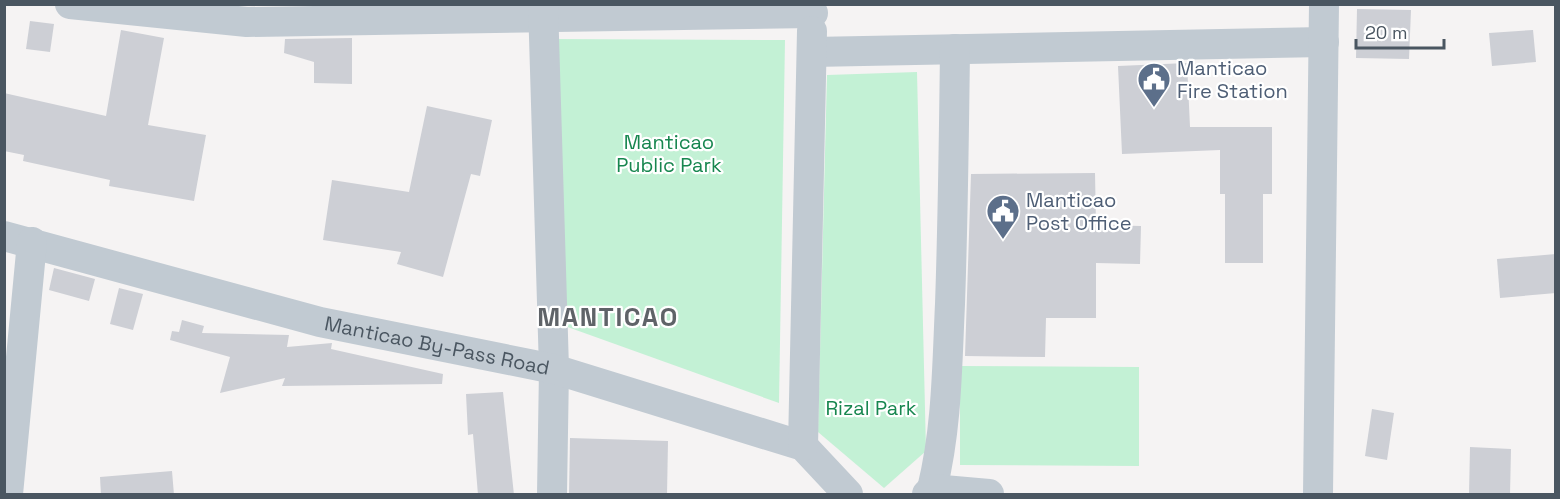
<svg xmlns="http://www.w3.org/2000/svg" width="1560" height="499" viewBox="0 0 1560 499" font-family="'Space Grotesk',sans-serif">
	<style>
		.green { fill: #c3f1d5 }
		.building { fill: #cdcfd5 }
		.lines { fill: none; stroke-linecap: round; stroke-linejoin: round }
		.minor { stroke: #c1cad2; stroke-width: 30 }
		.labels { text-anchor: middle; stroke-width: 4.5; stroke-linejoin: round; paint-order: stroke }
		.service-label { font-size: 20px; fill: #4e5e75; stroke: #fff; text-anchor: start }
		.park-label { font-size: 20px; fill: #17864f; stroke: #fff }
		.street-label { font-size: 20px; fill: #4a5661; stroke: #fff }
		.district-label { font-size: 26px; font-weight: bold; letter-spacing: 1.5px; fill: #5f6368; stroke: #fff }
	</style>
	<rect width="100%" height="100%" fill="#f5f3f3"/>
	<g class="green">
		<polygon points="552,39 785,40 779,403 562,325"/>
		<polygon points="917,72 926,451 884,488 818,432 827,75"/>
		<polygon points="960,366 1139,367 1139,466 960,465"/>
	</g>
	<g class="building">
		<polygon points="1357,9 1411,10 1409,59 1356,58"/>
		<polygon points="30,21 54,24 50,52 26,49"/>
		<polygon points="121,30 164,38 148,125 206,135 194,201 109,186 110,180 23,161 24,155 4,151 4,93 106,116"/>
		<polygon points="1533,30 1536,62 1492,66 1489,33"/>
		<polygon points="352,38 352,84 314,83 314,62 284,53 285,39"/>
		<polygon points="1187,63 1190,127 1272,127 1272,194 1263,194 1263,263 1225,263 1225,194 1220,194 1220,150 1122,154 1118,66"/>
		<polygon points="427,106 492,120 480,176 471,174 443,277 397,264 401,252 323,240 332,180 409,192"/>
		<polygon points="1095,173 1096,225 1141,226 1140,264 1096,263 1096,318 1046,318 1045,357 965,356 971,174"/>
		<polygon points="1556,254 1556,293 1500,298 1497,259"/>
		<polygon points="54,268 95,279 89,301 49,290"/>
		<polygon points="119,288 143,294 133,330 110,324"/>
		<polygon points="182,320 204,326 202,333 289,335 287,347 332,343 331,349 443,374 442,384 282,386 285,378 220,393 230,357 170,340 172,331 179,332"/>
		<polygon points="503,392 514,495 478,495 473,434 468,435 466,394"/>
		<polygon points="1372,409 1394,413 1387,460 1365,456"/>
		<polygon points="570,438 668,441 667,495 569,495"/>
		<polygon points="1470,447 1511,449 1510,495 1469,495"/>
		<polygon points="172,471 174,495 101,495 100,477"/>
	</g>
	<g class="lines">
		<g class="minor">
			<polyline points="70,4 247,22 813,13"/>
			<polyline points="543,4 554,369 552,494"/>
			<polyline points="812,52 1324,42"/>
			<path id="s1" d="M4,236L320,322L554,369L803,446L848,494"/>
			<polyline points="803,446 812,31"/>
			<path d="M932,489C947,428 947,367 950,304C953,219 954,134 955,49"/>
			<polyline points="8,494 32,242"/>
			<polyline points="927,494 932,489 989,494"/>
			<polyline points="1318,494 1324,4"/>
		</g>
	</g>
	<defs>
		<symbol id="civic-pin" viewBox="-11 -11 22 30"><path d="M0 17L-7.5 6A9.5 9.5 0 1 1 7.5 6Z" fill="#5c6f8a" stroke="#fff"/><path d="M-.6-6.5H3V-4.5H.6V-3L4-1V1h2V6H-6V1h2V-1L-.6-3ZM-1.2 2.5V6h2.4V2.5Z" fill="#fff"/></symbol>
	</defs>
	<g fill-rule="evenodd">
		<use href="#civic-pin" x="1135" y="60" width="38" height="52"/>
		<use href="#civic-pin" x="984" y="192" width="38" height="52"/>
	</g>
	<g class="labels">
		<g class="service-label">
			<text x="1177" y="75">Manticao<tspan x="1177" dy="23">Fire Station</tspan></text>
			<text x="1026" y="207">Manticao<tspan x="1026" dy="23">Post Office</tspan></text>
		</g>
		<g class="park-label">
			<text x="669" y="149">Manticao<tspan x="669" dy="23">Public Park</tspan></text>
			<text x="871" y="415">Rizal Park</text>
		</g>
		<g class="street-label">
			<text dy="7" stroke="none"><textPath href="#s1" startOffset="447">Manticao By-Pass Road</textPath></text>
		</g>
		<g class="district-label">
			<text x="608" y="326">MANTICAO</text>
		</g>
	</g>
	<rect width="1560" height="499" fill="none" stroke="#4a5661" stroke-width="12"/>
	<path d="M1356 39v9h88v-9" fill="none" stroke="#4a5661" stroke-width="3"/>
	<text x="1365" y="39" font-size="18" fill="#4a5661" stroke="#ffffff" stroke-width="4.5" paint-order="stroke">20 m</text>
</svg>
